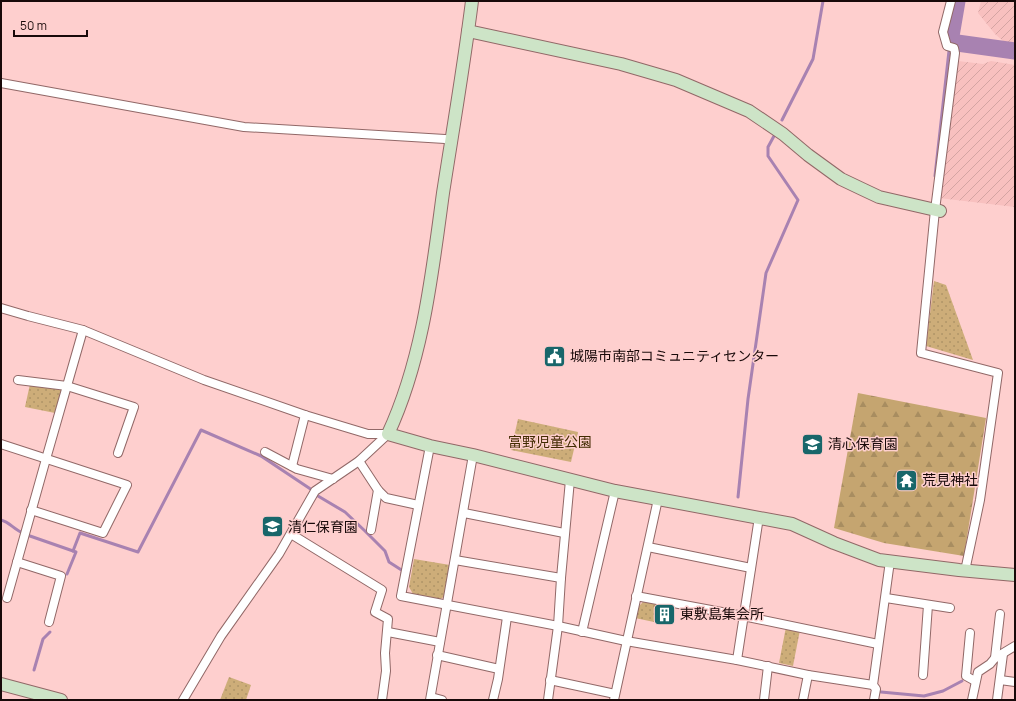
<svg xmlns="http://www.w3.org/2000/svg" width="1016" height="701" viewBox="0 0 1016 701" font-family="Manrope,'Noto Sans JP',sans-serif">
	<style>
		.industrial { fill: url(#industrial-furrows) }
		.green { fill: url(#green-dots) }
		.forest { fill: url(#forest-firs) }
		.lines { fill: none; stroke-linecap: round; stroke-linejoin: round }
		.stream { stroke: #a882b1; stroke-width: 3 }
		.river { stroke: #a882b1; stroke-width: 17 }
		.street-casing { stroke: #916867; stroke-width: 10 }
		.secondary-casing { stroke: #916867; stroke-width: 14 }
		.street { stroke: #fff; stroke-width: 8 }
		.secondary { stroke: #cde4c7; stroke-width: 12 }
		.labels { text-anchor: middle; stroke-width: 3; stroke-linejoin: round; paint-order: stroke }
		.poi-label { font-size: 14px; fill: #180909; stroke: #fecfce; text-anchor: start }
		.park-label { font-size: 14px; fill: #412b00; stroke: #fecfce }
	</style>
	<defs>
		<pattern id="industrial-furrows" width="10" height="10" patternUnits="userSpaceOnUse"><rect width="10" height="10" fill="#f8c0bf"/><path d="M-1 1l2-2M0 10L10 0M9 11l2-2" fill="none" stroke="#d4a4a3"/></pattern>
		<pattern id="green-dots" width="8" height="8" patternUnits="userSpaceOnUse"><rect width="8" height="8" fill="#cdad79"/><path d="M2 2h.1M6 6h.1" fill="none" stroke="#af9467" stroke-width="1.8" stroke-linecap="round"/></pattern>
		<pattern id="forest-firs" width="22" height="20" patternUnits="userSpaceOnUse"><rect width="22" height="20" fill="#c5a570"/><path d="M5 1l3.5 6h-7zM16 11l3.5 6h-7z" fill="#a88d60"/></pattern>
	</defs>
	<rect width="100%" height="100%" fill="#fecfce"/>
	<g class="industrial">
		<polygon points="981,1 1015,1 1015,48 1011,48 995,34 978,13"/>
		<polygon points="958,61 983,64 991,61 1015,65 1015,207 939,198 953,78"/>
	</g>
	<g class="green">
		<polygon points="934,281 946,285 973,360 926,346"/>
		<polygon points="30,384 62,389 55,413 25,407"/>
		<polygon points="518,419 578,432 571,462 511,450"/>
		<polygon points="414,559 450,565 445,596 439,600 413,594 409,587"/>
		<polygon points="643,602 657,604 654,622 635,618 638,607"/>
		<polygon points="786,627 800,630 793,666 779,663"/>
		<polygon points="229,677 251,685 246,700 220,700"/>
	</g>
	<polygon class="forest" points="858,393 986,418 964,556 884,543 834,528"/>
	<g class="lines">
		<g class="stream">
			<polyline points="782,120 813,59 823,1"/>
			<polyline points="935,176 950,42"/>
			<polyline points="318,496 345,512 365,531 385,551 389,562 403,571 402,573"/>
			<polyline points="738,497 748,399 766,273 798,200 768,156 768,147 774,136"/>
			<path d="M1,520C9,522 14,529 21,532"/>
			<polyline points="30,536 76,552 67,574"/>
			<polyline points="73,551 80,533 138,552 201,430 261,456 312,490"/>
			<polyline points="34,670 43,639 50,632"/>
			<polyline points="881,692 924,696 943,691 962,681"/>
		</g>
		<polyline class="river" points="957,1 950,42 1015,51"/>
		<defs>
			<g id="street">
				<polyline points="951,1 943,32 947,46 954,48 955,53 935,210 921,353 998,373 980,500 965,571"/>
				<polyline points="1,83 244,127 445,139 451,141"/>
				<polyline points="1,308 28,316 83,330 204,380 305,415 368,434 388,434"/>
				<polyline points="18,380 67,386 134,407 118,453"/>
				<polyline points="1,444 127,485 103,533 31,510"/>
				<polyline points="430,446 401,596 558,626 626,641 737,660 808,675 873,685"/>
				<polyline points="265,452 297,469 333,479"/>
				<polyline points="359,461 378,490 386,498 418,505"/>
				<polyline points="292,466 305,415"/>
				<polyline points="464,513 564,533"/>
				<polyline points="371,530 378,490"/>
				<polyline points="291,534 382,590 375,612 388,619 385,653 386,671 382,700"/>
				<polyline points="648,547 751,568"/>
				<polyline points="455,560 561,578"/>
				<polyline points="17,562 61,576 49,622"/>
				<polyline points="636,596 743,616 878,644"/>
				<polyline points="7,598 46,459 83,330"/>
				<polyline points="886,598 950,608"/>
				<polyline points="388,632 440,642"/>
				<polyline points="582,632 615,491"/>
				<polyline points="970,633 966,676 975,681"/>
				<polyline points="437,655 499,669"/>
				<polyline points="995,658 1000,614"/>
				<polyline points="737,660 759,517"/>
				<polyline points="923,675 928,605"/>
				<polyline points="550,680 615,694"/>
				<polyline points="1000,680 1015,682"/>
				<polyline points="431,697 442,700"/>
				<polyline points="183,700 221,636 279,554 315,491 359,461 388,434"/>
				<polyline points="430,700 473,455"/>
				<polyline points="493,700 498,679 507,617"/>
				<polyline points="548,700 558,626 561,578 570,480"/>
				<polyline points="614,700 658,499"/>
				<polyline points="764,700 768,666"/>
				<polyline points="803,700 808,675"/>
				<polyline points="874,700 876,689 873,685 890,561"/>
				<polyline points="972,700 978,672 990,664 995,658 1015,646"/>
				<polyline points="997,700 1003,654"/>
			</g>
			<g id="secondary">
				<path d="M472,1C464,65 453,129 443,193C432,274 423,359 388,434L430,446L473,455L615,491L792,524L834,543L879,560L959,570L1015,575"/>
				<polyline points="468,31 621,64 676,80 749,111 783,134 808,155 841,179 862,189 879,197 940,211"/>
				<polyline points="1,684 61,700"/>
			</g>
		</defs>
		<use href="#street" class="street-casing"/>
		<use href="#secondary" class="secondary-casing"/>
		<use href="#street" class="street"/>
		<use href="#secondary" class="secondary"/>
	</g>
	<defs>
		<symbol id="civic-square" viewBox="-11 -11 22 22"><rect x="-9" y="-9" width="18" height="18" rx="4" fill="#18666a" stroke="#fecfce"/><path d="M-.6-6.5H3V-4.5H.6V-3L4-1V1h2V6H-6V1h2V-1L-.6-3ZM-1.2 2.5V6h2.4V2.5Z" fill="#fff"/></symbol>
		<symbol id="school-square" viewBox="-11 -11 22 22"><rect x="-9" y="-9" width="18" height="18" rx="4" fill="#18666a" stroke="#fecfce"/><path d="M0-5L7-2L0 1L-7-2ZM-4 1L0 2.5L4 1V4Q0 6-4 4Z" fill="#fff"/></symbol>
		<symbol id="temple-square" viewBox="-11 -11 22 22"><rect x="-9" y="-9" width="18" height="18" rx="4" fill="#18666a" stroke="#fecfce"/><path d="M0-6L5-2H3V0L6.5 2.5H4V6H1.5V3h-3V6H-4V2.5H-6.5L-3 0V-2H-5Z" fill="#fff"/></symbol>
		<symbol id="building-square" viewBox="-11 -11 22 22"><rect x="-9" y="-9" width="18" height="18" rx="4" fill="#18666a" stroke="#fecfce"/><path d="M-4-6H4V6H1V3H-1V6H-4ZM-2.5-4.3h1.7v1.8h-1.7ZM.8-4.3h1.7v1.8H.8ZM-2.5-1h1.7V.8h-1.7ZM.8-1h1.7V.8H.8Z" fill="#fff"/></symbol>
	</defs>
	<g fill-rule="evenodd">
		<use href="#civic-square" x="542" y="344" width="25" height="25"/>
		<use href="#school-square" x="800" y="432" width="25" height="25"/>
		<use href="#temple-square" x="894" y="468" width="25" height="25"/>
		<use href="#school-square" x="260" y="514" width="25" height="25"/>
		<use href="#building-square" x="652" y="602" width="25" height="25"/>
	</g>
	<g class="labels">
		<g class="poi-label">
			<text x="570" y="361">城陽市南部コミュニティセンター</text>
			<text x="828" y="449">清心保育園</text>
			<text x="922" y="485">荒見神社</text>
			<text x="288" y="532">清仁保育園</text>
			<text x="680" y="619">東敷島集会所</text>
		</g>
		<g class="park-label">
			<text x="550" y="447">富野児童公園</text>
		</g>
	</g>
	<rect width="1016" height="701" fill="none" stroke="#180909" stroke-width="4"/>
	<path d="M14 30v6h73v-6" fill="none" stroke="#180909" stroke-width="2"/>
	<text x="20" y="30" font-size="12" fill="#180909" stroke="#fecfce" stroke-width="3" paint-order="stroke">50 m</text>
</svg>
